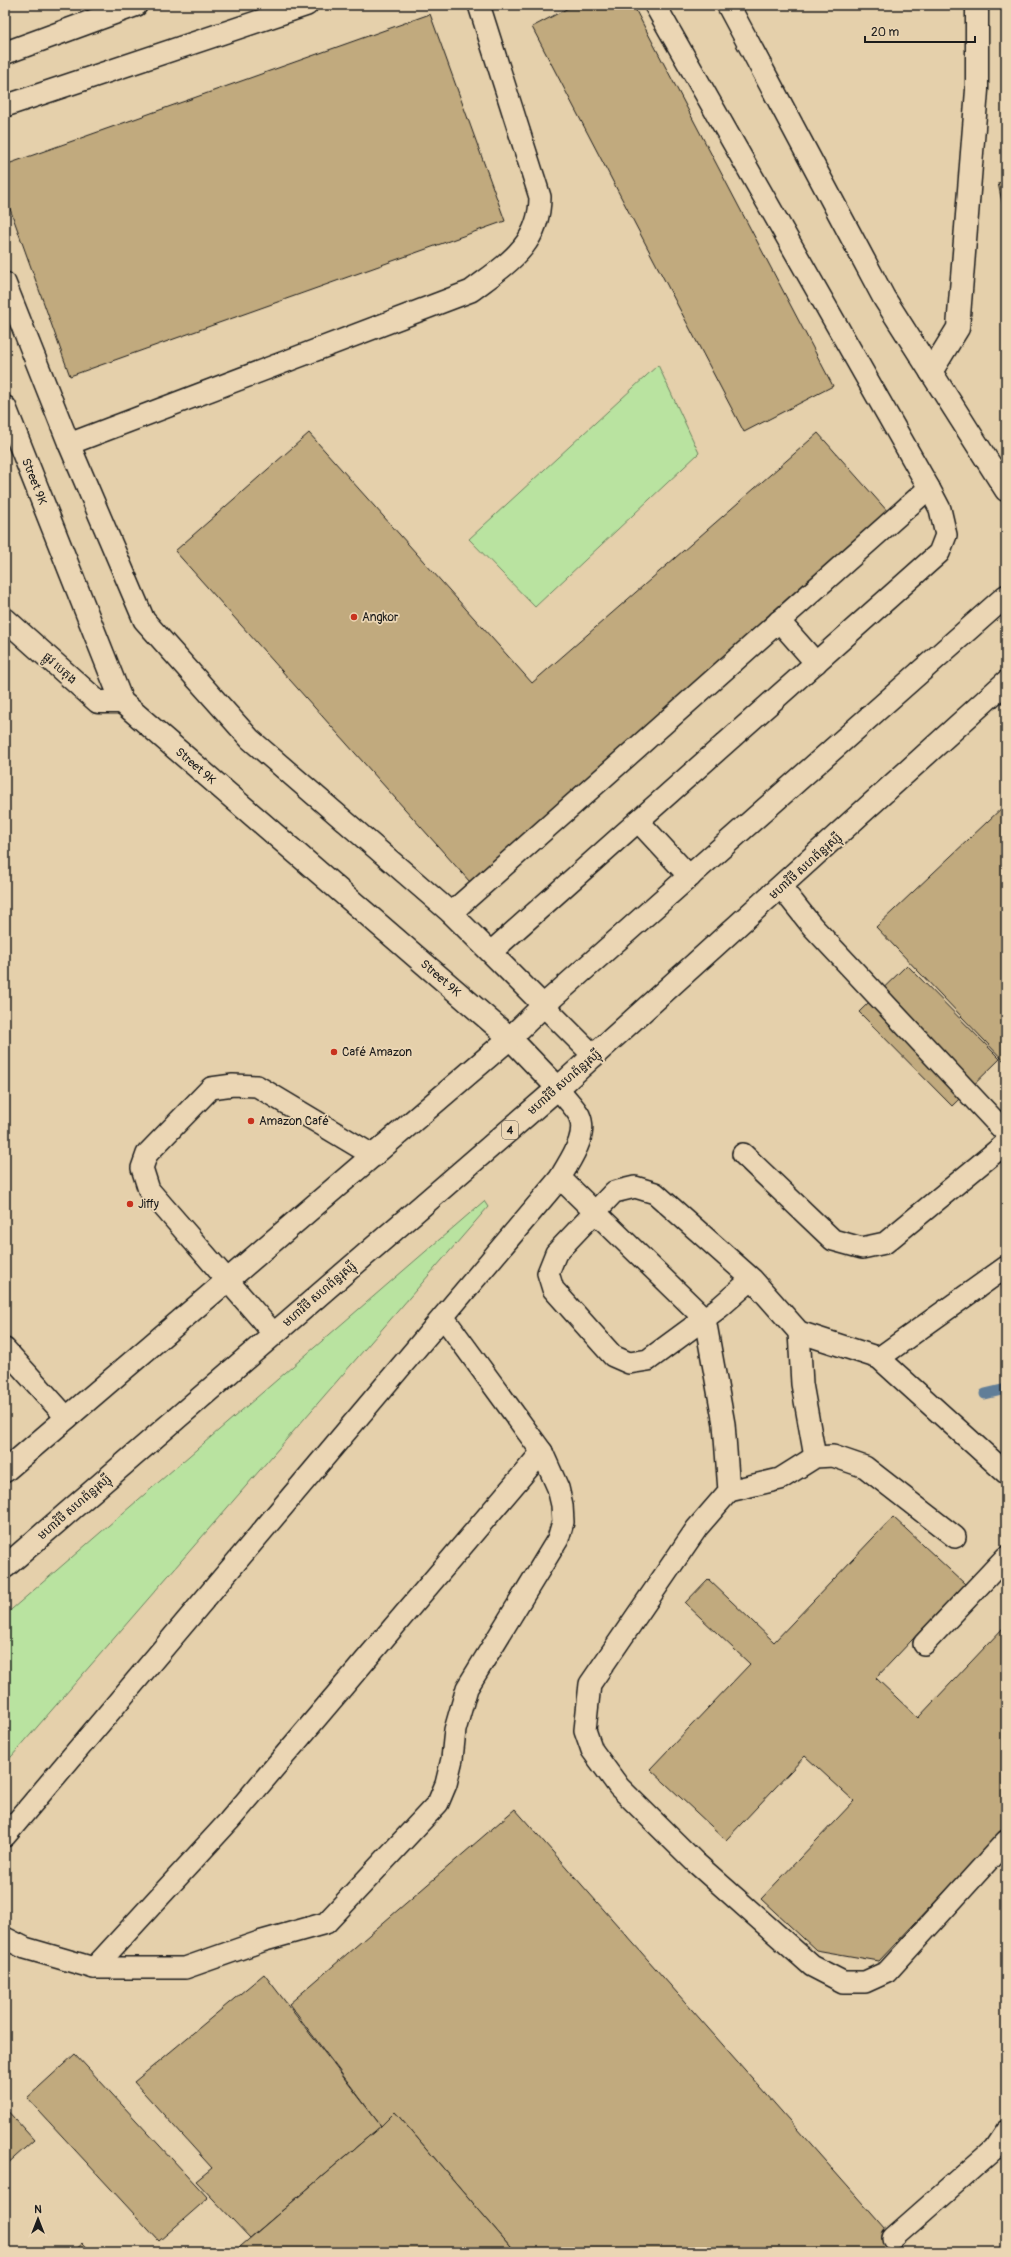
<svg xmlns="http://www.w3.org/2000/svg" width="1011" height="2257" viewBox="0 0 1011 2257" font-family="Pangolin,'Noto Sans Khmer',sans-serif">
	<style>
		.green { fill: #b9e3a0; stroke: #6a805e }
		.lines { fill: none; stroke-linecap: round; stroke-linejoin: round }
		.stream { stroke: #617e98; stroke-width: 11 }
		.building { fill: #c1aa7e; stroke: #1c1c1c }
		.service-casing { stroke: #1c1c1c; stroke-width: 24 }
		.minor-casing { stroke: #1c1c1c; stroke-width: 25 }
		.tertiary-casing { stroke: #1c1c1c; stroke-width: 25 }
		.trunk-casing { stroke: #1c1c1c; stroke-width: 25 }
		.service { stroke: #ebd6b4; stroke-width: 21 }
		.minor { stroke: #ebd6b4; stroke-width: 22 }
		.tertiary { stroke: #ebd6b4; stroke-width: 22 }
		.trunk { stroke: #ebd6b4; stroke-width: 22 }
		.poi-dot { fill: #c8321e; stroke: #ebd6b4; stroke-width: 1.5 }
		.labels { text-anchor: middle; stroke-width: 3.5; stroke-linejoin: round; paint-order: stroke }
		.shield { fill: #ebd6b4; stroke: #5a544a; stroke-width: 1 }
		.shield-label { font-size: 11px; font-weight: bold; fill: #1c1c1c }
		.street-label { font-size: 12px; fill: #1c1c1c; stroke: #ebd6b4 }
		.poi-label { font-size: 12px; fill: #1c1c1c; stroke: #ebd6b4; text-anchor: start }
	</style>
	<rect width="100%" height="100%" fill="#e5d0ab"/>
	<filter id="ink" filterUnits="userSpaceOnUse"><feTurbulence type="fractalNoise" baseFrequency=".025" numOctaves="2"/><feDisplacementMap in="SourceGraphic" scale="8" xChannelSelector="R" yChannelSelector="G"/><feConvolveMatrix kernelMatrix="1 2 1 2 8 2 1 2 1" color-interpolation-filters="sRGB"/></filter>
	<g filter="url(#ink)">
		<g class="green">
			<polygon points="658,365 699,453 535,607 469,539"/>
			<polygon points="484,1201 488,1207 5,1764 5,1615"/>
		</g>
		<g class="lines">
			<polyline class="stream" points="985,1394 1006,1389"/>
		</g>
		<g class="building">
			<polygon points="574,5 633,5 833,386 744,432 532,27"/>
			<polygon points="430,14 505,221 70,376 5,195 5,165"/>
			<polygon points="1006,181 1006,221 998,183"/>
			<polygon points="309,433 532,683 818,433 889,513 470,882 175,551"/>
			<polygon points="1006,804 1006,1063 876,927"/>
			<polygon points="907,965 1000,1059 952,1106 859,1012"/>
			<polygon points="893,1517 965,1584 876,1678 918,1718 1004,1627 1006,1628 1006,1827 879,1961 816,1950 761,1899 854,1801 805,1756 726,1840 650,1769 750,1664 685,1603 708,1579 774,1642"/>
			<polygon points="515,1809 893,2238 906,2252 515,2252 395,2112 381,2126 289,2004"/>
			<polygon points="264,1974 381,2126 250,2238 196,2181 212,2168 134,2082"/>
			<polygon points="75,2054 208,2198 159,2241 27,2098"/>
			<polygon points="5,2108 34,2140 5,2166"/>
			<polygon points="395,2112 515,2252 234,2252 381,2126"/>
			<polygon points="83,2243 91,2252 73,2252"/>
		</g>
		<g class="lines">
			<defs>
				<g id="service">
					<polyline points="5,106 307,5"/>
					<polyline points="5,283 69,444 144,620 250,739 451,913 594,1056"/>
					<path d="M69,444L471,291C505,265 540,246 540,197L479,5"/>
					<polyline points="779,621 816,663"/>
					<polyline points="638,821 690,877"/>
					<polyline points="781,887 812,926 1006,1133"/>
					<polyline points="451,913 929,488"/>
					<polyline points="491,952 939,553 946,535 940,509 929,488 655,5"/>
					<polyline points="743,1154 833,1240 862,1248 885,1243 1006,1143"/>
					<polyline points="560,1178 705,1319 724,1424 729,1491 697,1528 590,1684 585,1730 592,1750 619,1787 696,1863 812,1966 843,1982 865,1982 887,1972 1006,1841"/>
					<polyline points="752,1279 720,1307 648,1360 629,1363 613,1356 553,1289 548,1273 556,1253 614,1192 635,1187 655,1193 752,1279 799,1332 879,1358 1006,1473"/>
					<polyline points="799,1332 802,1384 815,1457"/>
					<polyline points="274,1334 149,1190 142,1168 147,1154 211,1088 233,1085 257,1086 374,1156"/>
					<polyline points="5,1349 67,1418"/>
					<polyline points="879,1358 1006,1267"/>
					<polyline points="729,1491 780,1479 815,1457 833,1456 865,1467 955,1537"/>
					<polyline points="924,1644 1006,1557"/>
					<path d="M5,1836L560,1178C569,1161 589,1136 579,1115C574,1106 564,1097 558,1088"/>
					<polyline points="5,1938 25,1948 94,1968 185,1968 262,1941 326,1923 438,1803 446,1784 452,1759 455,1730 467,1688 558,1539 563,1522 562,1505 558,1488 542,1452 444,1318"/>
					<polyline points="94,1968 229,1821 542,1452"/>
					<polyline points="893,2238 994,2149 1006,2131"/>
				</g>
				<g id="minor">
					<polyline points="728,5 884,298 1006,490"/>
					<polyline points="5,53 136,5"/>
					<polyline points="931,372 958,328 977,90 977,5"/>
					<polyline points="5,619 98,702 122,702"/>
				</g>
				<g id="tertiary">
					<path id="s1" d="M5,407L122,702L510,1038"/>
				</g>
				<g id="trunk">
					<polyline points="510,1038 558,1088"/>
					<polyline points="5,1471 510,1038 544,1005 1006,596"/>
					<polyline points="5,1567 558,1088 1006,682"/>
				</g>
			</defs>
			<use href="#service" class="service-casing"/>
			<use href="#minor" class="minor-casing"/>
			<use href="#tertiary" class="tertiary-casing"/>
			<use href="#trunk" class="trunk-casing"/>
			<use href="#service" class="service"/>
			<use href="#minor" class="minor"/>
			<use href="#tertiary" class="tertiary"/>
			<use href="#trunk" class="trunk"/>
		</g>
	</g>
	<g class="poi-dot">
		<circle cx="354" cy="617" r="4"/>
		<circle cx="334" cy="1052" r="4"/>
		<circle cx="251" cy="1121" r="4"/>
		<circle cx="130" cy="1204" r="4"/>
	</g>
	<g class="labels">
		<rect class="shield" x="502" y="1121" width="16" height="18" rx="3"/>
		<g class="shield-label">
			<text x="510" y="1134">4</text>
		</g>
		<g class="street-label">
			<text dy="4" stroke="none"><textPath href="#s1" startOffset="80">Street 9K</textPath></text>
			<text transform="translate(60 668) rotate(42)" y="4">ផ្លូវ បេតុង</text>
			<text dy="4" stroke="none"><textPath href="#s1" startOffset="415">Street 9K</textPath></text>
			<text transform="translate(805 866) rotate(-42)" y="4">មហាវិថី សហព័ន្ធរុស្ស៊ី</text>
			<text dy="4" stroke="none"><textPath href="#s1" startOffset="739">Street 9K</textPath></text>
			<text transform="translate(564 1082) rotate(-41)" y="4">មហាវិថី សហព័ន្ធរុស្ស៊ី</text>
			<text transform="translate(319 1294) rotate(-41)" y="4">មហាវិថី សហព័ន្ធរុស្ស៊ី</text>
			<text transform="translate(74 1507) rotate(-41)" y="4">មហាវិថី សហព័ន្ធរុស្ស៊ី</text>
		</g>
		<g class="poi-label">
			<text x="362" y="621">Angkor</text>
			<text x="342" y="1056">Café Amazon</text>
			<text x="259" y="1125">Amazon Café</text>
			<text x="138" y="1208">Jiffy</text>
		</g>
	</g>
	<rect width="1011" height="2257" fill="none" stroke="#ebd6b4" stroke-width="20"/>
	<rect x="10" y="10" width="991" height="2237" fill="none" stroke="#1c1c1c" stroke-width="1.5" filter="url(#ink)"/>
	<g transform="translate(38 2219)" stroke="#ebd6b4" stroke-width="3" paint-order="stroke">
	<path d="M0-3L7 15L0 10L-7 15Z" fill="#1c1c1c"/>
	<text y="-6" font-size="11" font-weight="bold" text-anchor="middle" fill="#1c1c1c">N</text>
	</g>
	<path d="M865 36v6h110v-6" fill="none" stroke="#1c1c1c" stroke-width="2"/>
	<text x="871" y="36" font-size="12" fill="#1c1c1c" stroke="#ebd6b4" stroke-width="3" paint-order="stroke">20 m</text>
</svg>
